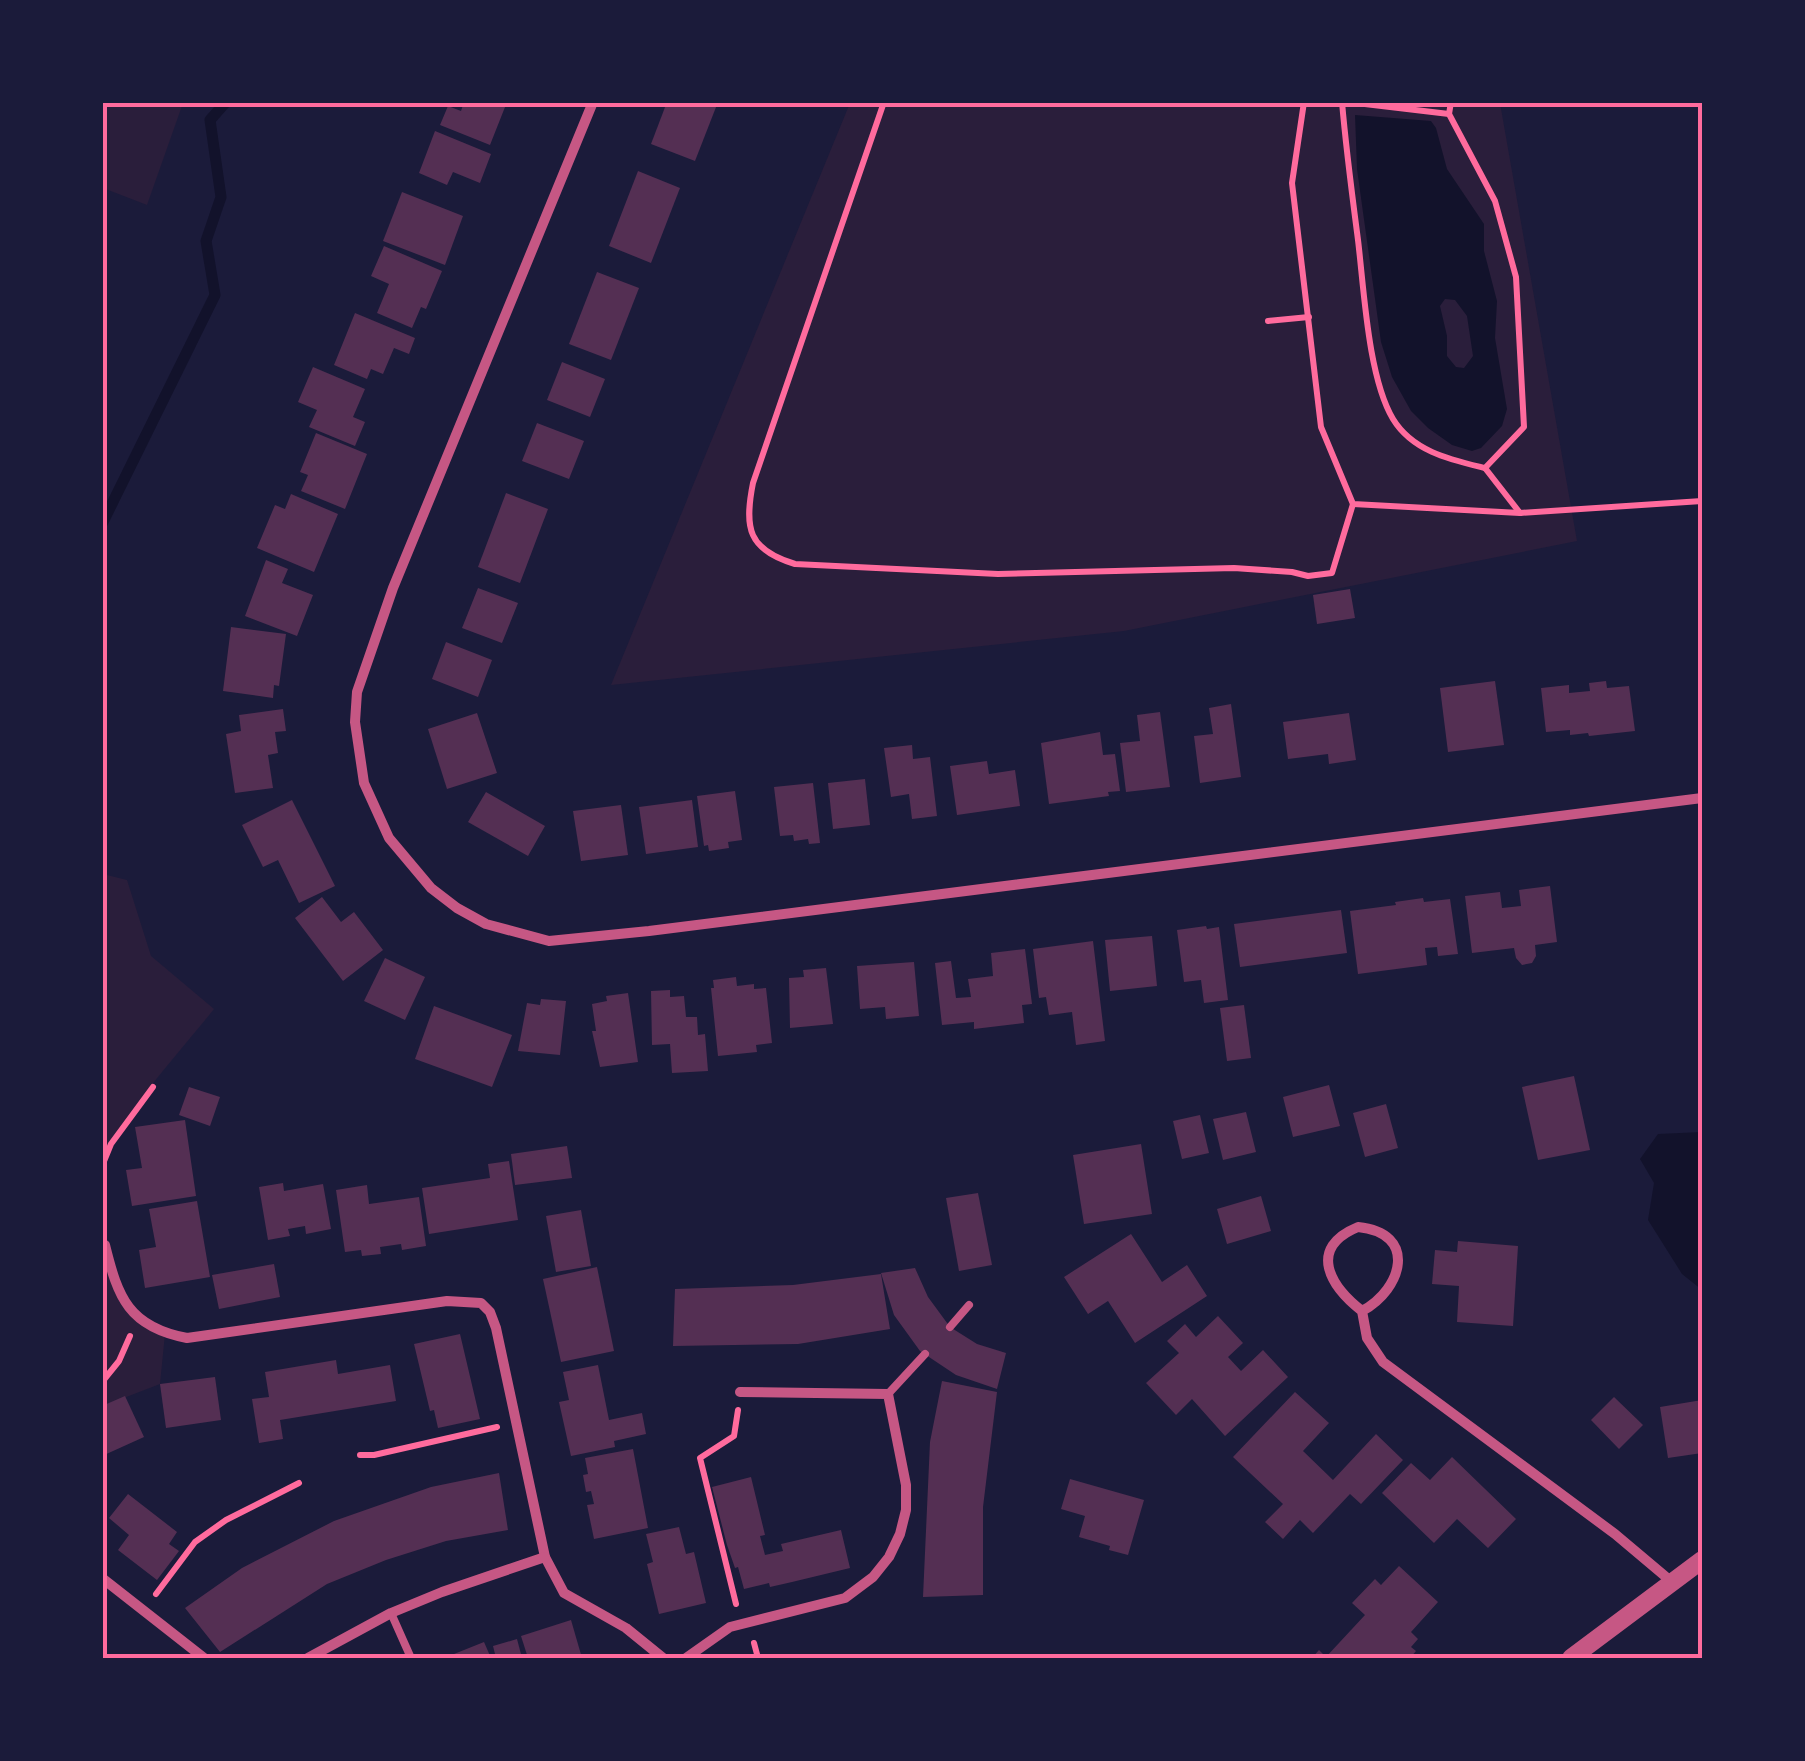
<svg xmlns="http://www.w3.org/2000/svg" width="1805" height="1761" viewBox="0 0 1805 1761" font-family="Rubik,sans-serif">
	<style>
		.green { fill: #2a1e3b }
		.water { fill: #12122b; fill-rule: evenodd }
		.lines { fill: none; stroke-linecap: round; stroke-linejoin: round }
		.stream { stroke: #12122b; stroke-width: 11 }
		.building { fill: #542f53 }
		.path { stroke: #ff6b9d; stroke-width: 6 }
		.service { stroke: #c65784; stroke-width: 8 }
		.minor { stroke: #c65784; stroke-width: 10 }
		.tertiary { stroke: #c65784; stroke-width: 18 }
		.neatline { fill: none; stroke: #ff6b9d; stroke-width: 4 }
	</style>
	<rect width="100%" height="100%" fill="#1b1b3a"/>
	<g class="green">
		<polygon points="102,103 183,103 147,205 103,188"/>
		<polygon points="850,103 1500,103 1577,541 1124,631 611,685"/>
		<path d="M103,874L127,880L151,956L214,1009C175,1058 126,1108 103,1166Z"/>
		<polygon points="102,1220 105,1245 129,1308 165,1334 160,1384 103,1406"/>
	</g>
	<g class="water">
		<path d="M1355,115L1431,121L1436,128L1447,169L1484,224V251L1497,301L1495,338L1507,409L1502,426L1481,448L1472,451L1452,445L1428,428L1411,411L1392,377L1381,342L1357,169ZM1445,299L1455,300L1467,316L1473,356L1464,368L1456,367L1447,356V336L1440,306Z"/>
		<polygon points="1702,1132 1702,1290 1682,1274 1648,1220 1654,1183 1640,1159 1658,1134"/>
	</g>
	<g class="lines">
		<polyline class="stream" points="102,524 215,295 206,241 221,197 210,120 226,102"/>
	</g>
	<g class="building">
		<polygon points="464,102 507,102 490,145 440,125 448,106 461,111"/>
		<polygon points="667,102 718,102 695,161 651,144"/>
		<polygon points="435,131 491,154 480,183 453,172 447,185 419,173"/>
		<polygon points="638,171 680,188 651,263 609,246"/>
		<polygon points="402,192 463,216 445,265 383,241"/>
		<polygon points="384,246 442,271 426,309 421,307 412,328 377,313 389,284 371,276"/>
		<polygon points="597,272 639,288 611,360 569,344"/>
		<polygon points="355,313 415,338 409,354 394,348 383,374 371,369 367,379 334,365"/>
		<polygon points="562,362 605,379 590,417 547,400"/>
		<polygon points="313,367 365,389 353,417 365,422 355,446 309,427 317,410 298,402"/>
		<polygon points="537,423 584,441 569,479 522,461"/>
		<polygon points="316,433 367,454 345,509 301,491 308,475 300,472"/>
		<polygon points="506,493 548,509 520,583 478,567"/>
		<polygon points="291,494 338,514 314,572 257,548 275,505 285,509"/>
		<polygon points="266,560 288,569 282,583 313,595 297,636 245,616"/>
		<polygon points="478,588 518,603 502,643 462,628"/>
		<polygon points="1350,589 1355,618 1317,624 1313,595"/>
		<polygon points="231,627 286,634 279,686 274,685 273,698 223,691"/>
		<polygon points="446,642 492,660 478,697 432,679"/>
		<polygon points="1495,681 1504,745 1448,752 1440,688"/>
		<polygon points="1606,681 1607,688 1629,686 1635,731 1589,736 1588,733 1570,735 1570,730 1546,732 1541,688 1569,685 1569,693 1590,691 1589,683"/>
		<polygon points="1231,704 1241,777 1200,783 1194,736 1213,734 1209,708"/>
		<polygon points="283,709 286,731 275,732 278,753 268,755 273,788 235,793 226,734 241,731 239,715"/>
		<polygon points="1160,712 1170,787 1126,792 1120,743 1140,741 1137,715"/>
		<polygon points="477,713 497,773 447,789 428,729"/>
		<polygon points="1349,713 1356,760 1329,764 1328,754 1288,759 1283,722"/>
		<polygon points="1100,732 1103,755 1115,754 1120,791 1108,792 1109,796 1049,804 1041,743"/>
		<polygon points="912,745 913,759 930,757 937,816 912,819 909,794 891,797 884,748"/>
		<polygon points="987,761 989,774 1015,770 1020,806 957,815 950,766"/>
		<polygon points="865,779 870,825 833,829 828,783"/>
		<polygon points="813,783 820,843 809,844 808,839 794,841 793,835 780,836 774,787"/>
		<polygon points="735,791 742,840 728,842 729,848 709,851 708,845 704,846 697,796"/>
		<polygon points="486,792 545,826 528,856 468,822"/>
		<polygon points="292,800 335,886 299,903 278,860 263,867 242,825"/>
		<polygon points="692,800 698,847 646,854 639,807"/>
		<polygon points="621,805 628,855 581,861 573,811"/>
		<polygon points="1550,886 1557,942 1535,945 1536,956 1532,963 1522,965 1516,958 1514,948 1472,953 1465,896 1500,892 1502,908 1521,906 1519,890"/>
		<polygon points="322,897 341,922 354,912 383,950 343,981 295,918"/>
		<polygon points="1423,898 1424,902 1450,899 1458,954 1438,956 1437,947 1425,948 1427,965 1358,974 1350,911 1396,905 1395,902"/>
		<polygon points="1341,910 1347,953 1240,967 1234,924"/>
		<polygon points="1206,926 1207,929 1219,927 1228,1000 1204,1003 1201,980 1184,982 1177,930"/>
		<polygon points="1152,936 1157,986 1110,991 1105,940"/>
		<polygon points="1093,941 1105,1041 1076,1045 1072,1012 1049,1015 1046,997 1039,998 1033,949"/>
		<polygon points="1025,949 1032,1004 1022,1005 1024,1023 974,1029 974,1022 942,1025 935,963 951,961 956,998 971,997 968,979 993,976 991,953"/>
		<polygon points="385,958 425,977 405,1020 364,1001"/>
		<polygon points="914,962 919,1016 886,1019 885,1007 860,1009 857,966"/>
		<polygon points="826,968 833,1024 790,1028 789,978 804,977 803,970"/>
		<polygon points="736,977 737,986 754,984 754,989 766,988 772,1043 756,1045 757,1052 718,1056 711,988 714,988 713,980"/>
		<polygon points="670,990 670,997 684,996 686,1017 697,1017 698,1035 705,1034 708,1071 672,1073 670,1044 652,1045 651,991"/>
		<polygon points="628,993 638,1062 600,1067 592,1031 596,1031 592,1004 607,1001 606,996"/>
		<polygon points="541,999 566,1001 560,1055 518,1051 527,1003 540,1005"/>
		<polygon points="1244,1005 1251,1058 1227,1061 1220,1008"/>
		<polygon points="434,1006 512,1035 492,1087 415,1059"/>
		<polygon points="1574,1076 1590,1150 1538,1160 1522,1087"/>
		<polygon points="1329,1085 1340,1126 1293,1137 1283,1097"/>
		<polygon points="189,1087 220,1097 210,1126 179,1115"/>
		<polygon points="1386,1104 1398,1148 1365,1157 1353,1113"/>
		<polygon points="1246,1112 1256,1152 1223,1160 1213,1119"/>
		<polygon points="1200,1115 1209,1153 1182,1159 1173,1121"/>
		<polygon points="185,1120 196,1196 132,1206 126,1170 142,1168 135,1127"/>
		<polygon points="1141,1144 1152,1214 1084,1224 1073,1155"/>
		<polygon points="567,1146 572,1178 515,1185 511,1154"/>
		<polygon points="509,1161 518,1220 429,1234 422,1188 490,1178 488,1164"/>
		<polygon points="283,1183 284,1191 323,1184 331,1229 306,1234 305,1226 288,1229 290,1236 268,1240 259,1187"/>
		<polygon points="367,1185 369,1204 419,1197 426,1246 402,1250 401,1244 380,1247 381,1254 362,1256 361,1250 345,1252 336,1190"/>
		<polygon points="978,1193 992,1265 959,1271 946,1198"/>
		<polygon points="1261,1196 1271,1231 1227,1244 1217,1209"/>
		<polygon points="197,1201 210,1277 145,1288 139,1250 156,1247 149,1209"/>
		<polygon points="581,1210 591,1266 556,1272 546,1216"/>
		<polygon points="1131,1234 1162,1282 1187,1265 1207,1296 1135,1343 1108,1301 1088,1314 1064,1277"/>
		<polygon points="1458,1241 1518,1246 1513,1326 1457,1322 1459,1286 1432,1284 1435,1250 1457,1252"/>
		<polygon points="274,1264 280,1297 219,1309 212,1275"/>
		<polygon points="597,1267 614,1351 561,1362 543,1279"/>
		<polygon points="915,1268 928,1297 950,1327 977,1344 1006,1353 997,1389 956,1375 920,1351 894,1315 881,1273"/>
		<polygon points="881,1274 890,1329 798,1344 673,1346 675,1289 793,1285"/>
		<polygon points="1218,1316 1243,1343 1228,1357 1241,1371 1263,1350 1288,1377 1225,1436 1192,1399 1176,1415 1146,1383 1179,1353 1167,1341 1185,1324 1196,1337"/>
		<polygon points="460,1334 480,1419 438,1428 434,1410 430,1411 414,1344"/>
		<polygon points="336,1360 338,1374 390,1365 396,1401 280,1420 283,1439 259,1443 252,1399 269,1397 265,1372"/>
		<polygon points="598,1365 609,1420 642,1413 646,1434 614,1441 615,1447 571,1456 559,1402 569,1400 563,1372"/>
		<polygon points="215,1377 221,1420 166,1428 160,1384"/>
		<polygon points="942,1381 997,1392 983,1507 983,1595 923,1597 930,1442"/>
		<polygon points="1295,1392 1329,1423 1303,1451 1333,1480 1376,1434 1403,1460 1361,1504 1350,1494 1313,1533 1300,1520 1283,1539 1265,1522 1283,1504 1233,1457"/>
		<polygon points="125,1396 144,1437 102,1456 102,1406"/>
		<polygon points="1614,1397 1643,1425 1619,1449 1591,1420"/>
		<polygon points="1702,1400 1702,1453 1668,1458 1660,1407"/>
		<polygon points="633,1449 648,1528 594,1539 587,1505 594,1504 591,1491 586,1492 583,1475 588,1474 585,1458"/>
		<polygon points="1452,1457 1516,1519 1488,1548 1457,1519 1434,1543 1382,1493 1411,1463 1430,1480"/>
		<polygon points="499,1473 508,1530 446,1541 386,1560 327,1584 220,1652 185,1608 242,1568 334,1521 431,1487"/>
		<polygon points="751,1477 765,1535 760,1536 765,1555 783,1551 781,1544 841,1530 850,1568 792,1582 770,1587 769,1583 744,1589 738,1567 735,1568 727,1545 712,1487"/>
		<polygon points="1070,1479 1144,1500 1128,1555 1109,1550 1110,1546 1079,1537 1085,1516 1061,1509"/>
		<polygon points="128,1494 177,1532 169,1544 179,1551 157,1580 118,1550 129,1535 109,1518"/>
		<polygon points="679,1527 686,1554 694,1552 706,1603 659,1614 647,1564 653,1562 646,1534"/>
		<polygon points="1399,1566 1438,1602 1411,1632 1418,1639 1411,1647 1416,1651 1410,1658 1312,1658 1319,1650 1326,1657 1365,1615 1352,1603 1375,1579 1381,1585"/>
		<polygon points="571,1620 582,1658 528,1658 521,1636"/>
		<polygon points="517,1639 522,1658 496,1658 493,1646"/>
		<polygon points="484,1642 491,1658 444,1658"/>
	</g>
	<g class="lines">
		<g class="path">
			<path d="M884,102L753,483C744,528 748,550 795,564L998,574L1234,568L1292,572L1308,576L1332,573L1353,504"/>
			<polyline points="1304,102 1292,183 1321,427 1353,504 1520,513"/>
			<path d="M1342,102C1346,149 1352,194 1358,240C1364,289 1368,377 1393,419C1413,452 1452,460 1485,468"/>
			<polyline points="1348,102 1449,114"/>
			<polyline points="1451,102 1449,114 1495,201 1516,277 1524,427 1485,468 1520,513 1702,501"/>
			<polyline points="1268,321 1309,317"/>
			<polyline points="102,1166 111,1144 153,1087"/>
			<polyline points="102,1382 119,1361 130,1336"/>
			<polyline points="360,1455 374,1455 497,1427"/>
			<polyline points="156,1594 195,1542 226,1520 299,1483"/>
			<polyline points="736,1604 700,1458 734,1436 738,1410"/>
			<polyline points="754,1643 758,1658"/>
		</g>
		<g class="service">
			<polyline points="950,1327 969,1305"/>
			<polyline points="888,1394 925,1354"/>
			<polyline points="391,1613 411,1658"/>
		</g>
		<g class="minor">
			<polyline points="593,102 393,588 357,692 355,722 364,783 389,838 431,888 457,908 486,924 549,941 649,931 1702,798"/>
			<path d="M105,1245C118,1298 129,1327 187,1338L447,1301L481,1303L490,1312L496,1328L545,1557L564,1593L626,1628L663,1658"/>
			<path d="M1362,1311C1403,1289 1418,1233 1358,1227C1307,1248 1330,1286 1362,1311L1367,1338L1383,1362L1615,1534L1672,1582"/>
			<polyline points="102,1578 204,1658"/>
			<polyline points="308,1658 391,1613 442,1592 545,1557"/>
			<polyline points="686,1658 730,1627 845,1598 873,1577 889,1557 900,1534 906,1510 906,1485 888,1394 740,1392"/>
		</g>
		<polyline class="tertiary" points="1571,1658 1702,1560"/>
	</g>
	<rect width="1805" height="1761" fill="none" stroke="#1b1b3a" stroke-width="210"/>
	<rect x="105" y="105" width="1595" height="1551" class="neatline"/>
</svg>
